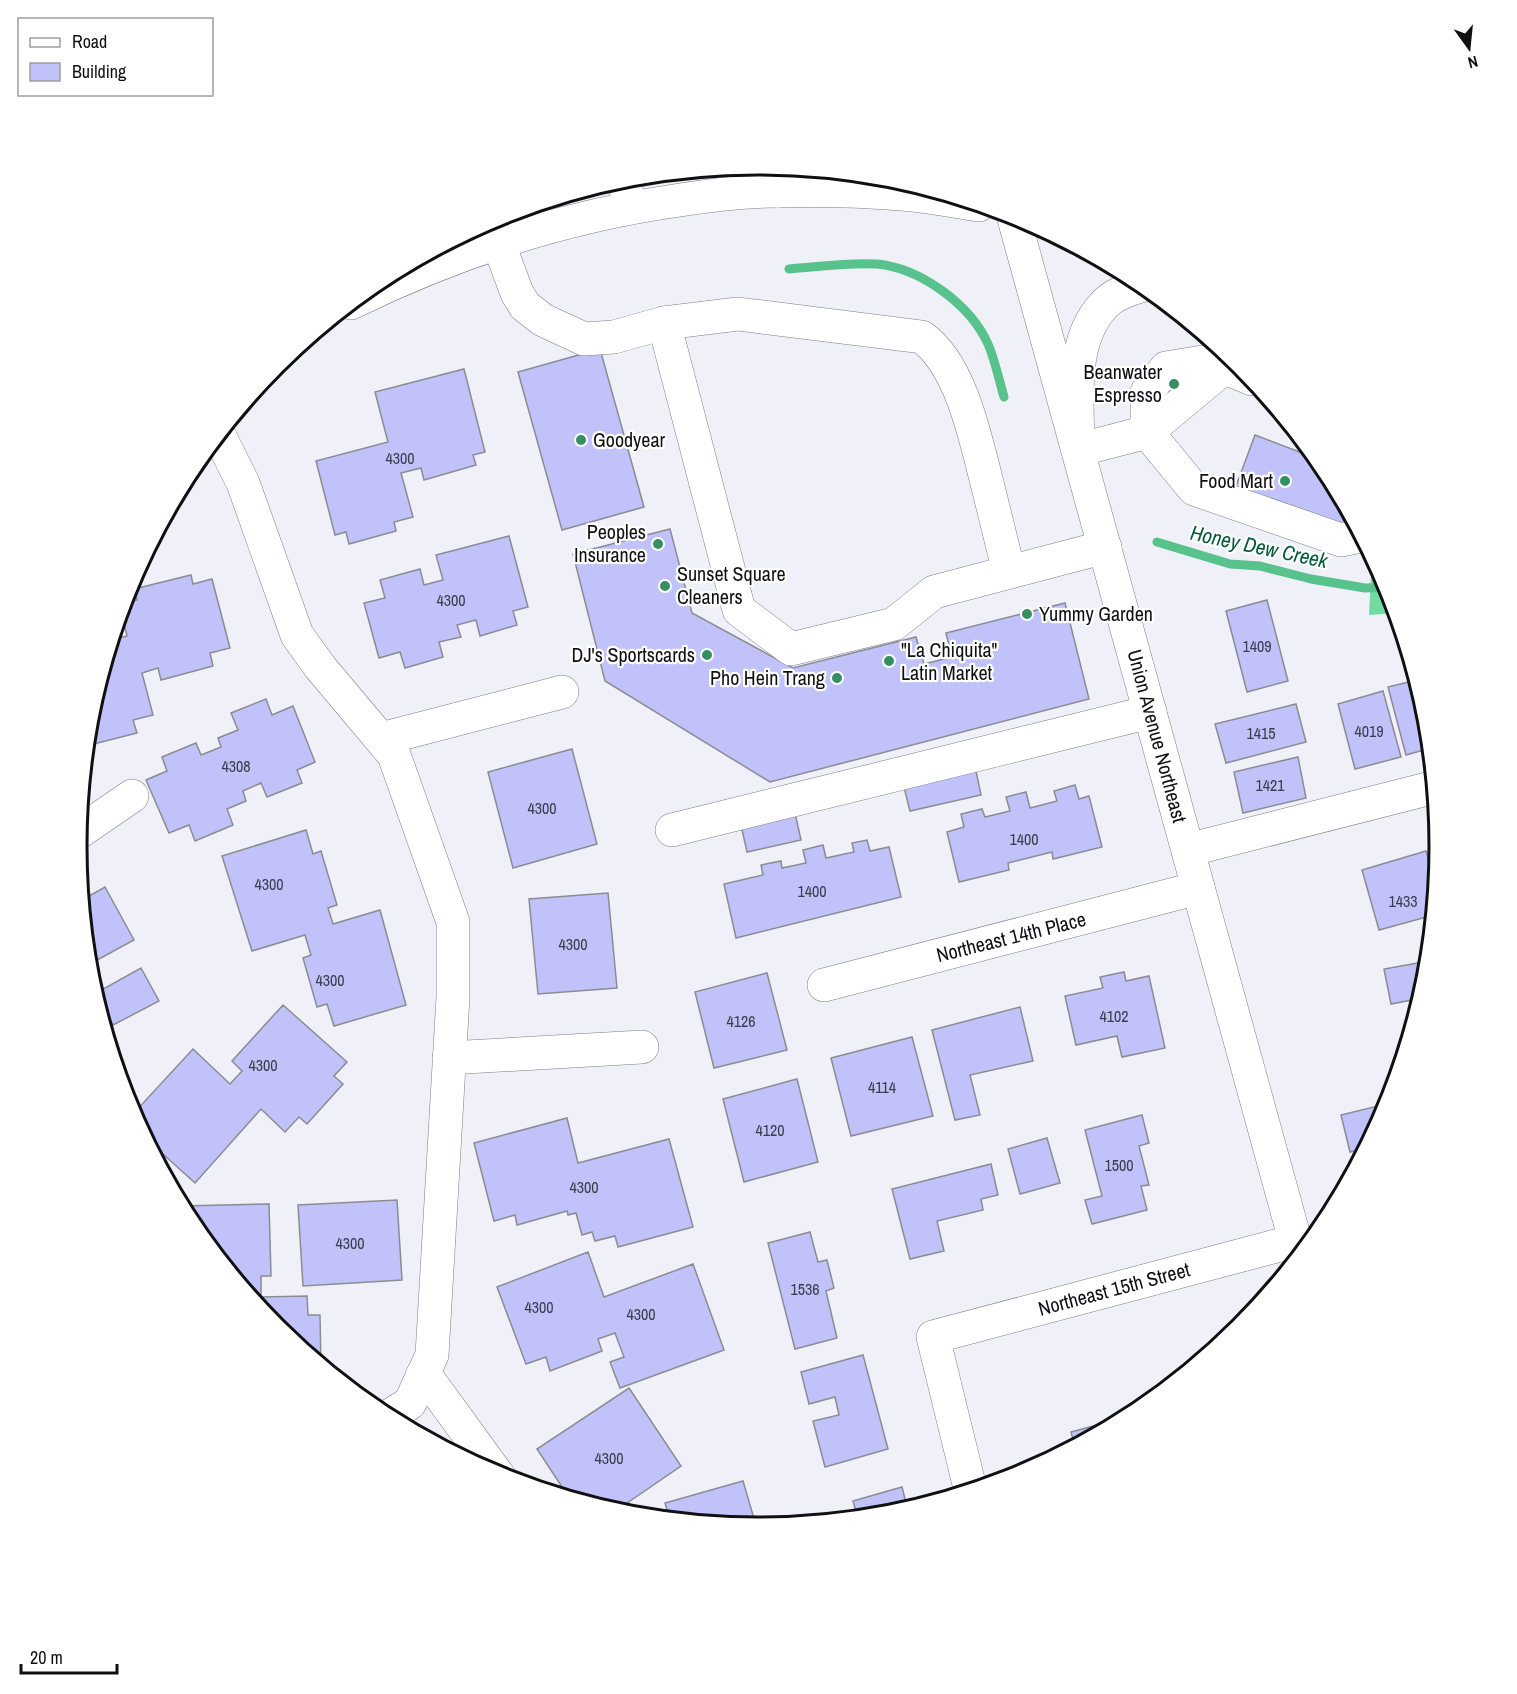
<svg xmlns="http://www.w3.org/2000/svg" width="1517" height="1694" viewBox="0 0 1517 1694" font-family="'Archivo Narrow',sans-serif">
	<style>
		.forest { fill: #72dba3 }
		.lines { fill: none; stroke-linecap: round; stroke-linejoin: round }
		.stream { stroke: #58c28c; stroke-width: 9 }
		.building { fill: #c0c2f9; stroke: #8b8c93; stroke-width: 1.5 }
		.minor-casing { stroke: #7e7e86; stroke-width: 34 }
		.major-casing { stroke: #7e7e86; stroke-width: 34 }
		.minor { stroke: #fff; stroke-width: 33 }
		.major { stroke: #fff; stroke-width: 33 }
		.poi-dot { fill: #368e63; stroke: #fff; stroke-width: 2 }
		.labels { text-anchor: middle; stroke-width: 4.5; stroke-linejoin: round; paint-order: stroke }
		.number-label { font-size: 16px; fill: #3c3c4c }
		.poi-label { font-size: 20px; fill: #101013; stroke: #fff; text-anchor: end }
		.street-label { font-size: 20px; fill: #101013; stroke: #fff }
		.water-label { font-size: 21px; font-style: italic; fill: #055b39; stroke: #fff }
		.rim { fill: none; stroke: #101013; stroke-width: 3 }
	</style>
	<rect width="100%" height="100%" fill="#f0f0f8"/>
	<polygon class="forest" points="1381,572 1389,586 1397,613 1369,615 1371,574"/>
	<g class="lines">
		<g class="stream">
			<path d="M789,269C817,267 849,262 877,264C920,268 970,304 988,344C995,360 999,380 1004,397"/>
			<polyline points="1157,542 1230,564 1260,566 1311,579 1365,588 1389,587"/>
		</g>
	</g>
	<g class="building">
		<polygon points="600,349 644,507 562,530 518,372"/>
		<polygon points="464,369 485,452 473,455 476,465 424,480 421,468 401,473 413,517 394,522 396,531 349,544 346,532 335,535 316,461 388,442 375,392"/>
		<polygon points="1255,435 1318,459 1326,468 1349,513 1341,535 1233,494"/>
		<polygon points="670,529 692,613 793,668 916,637 924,664 952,657 946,633 1065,603 1089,699 770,782 605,681 573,554"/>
		<polygon points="509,536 528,607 513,611 517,625 480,636 476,620 457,625 461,637 439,642 443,657 405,668 400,652 379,658 364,603 385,598 380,580 420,569 424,585 443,580 436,555"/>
		<polygon points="191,575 193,584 212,579 230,648 210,653 213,666 161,680 158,668 142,673 153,715 133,720 137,733 86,746 90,714 112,640 127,636 121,611 123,603 137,600 134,589"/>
		<polygon points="1267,600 1288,681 1247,692 1226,611"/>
		<polygon points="1417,680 1427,714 1431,748 1406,755 1388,687"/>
		<polygon points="1383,691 1401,757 1355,769 1338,704"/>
		<polygon points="266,699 272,715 293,706 315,762 297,770 302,783 267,797 261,783 243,791 246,801 227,809 233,825 195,841 189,825 169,833 146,780 167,771 162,757 196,743 201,755 221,747 218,738 238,730 231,713"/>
		<polygon points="1296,704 1306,742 1226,763 1215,724"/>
		<polygon points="572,749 597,844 513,868 488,772"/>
		<polygon points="1298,757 1306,798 1243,813 1234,772"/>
		<polygon points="975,766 981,795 910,811 903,783"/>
		<polygon points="1075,785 1079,799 1089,796 1102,847 1053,859 1052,852 1008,863 1009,870 959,882 947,832 964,827 961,814 982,809 985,817 1010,811 1006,797 1026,792 1030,808 1057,801 1054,791"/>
		<polygon points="795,813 801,840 747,852 741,825"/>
		<polygon points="306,830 313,854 321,851 337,905 328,908 333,924 380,910 406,1005 334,1026 327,1004 317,1007 303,958 311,955 305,935 252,951 222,856"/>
		<polygon points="867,840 870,851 889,847 901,897 736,938 724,884 763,875 761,865 781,861 782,868 806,863 803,850 823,845 826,858 854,852 852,843"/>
		<polygon points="1426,851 1437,887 1434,915 1379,930 1362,870"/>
		<polygon points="105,887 134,940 88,965 82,900"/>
		<polygon points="608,893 617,988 538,994 529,899"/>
		<polygon points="1429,961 1427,980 1422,998 1391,1004 1384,969"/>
		<polygon points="141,968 159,1001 113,1025 96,993"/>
		<polygon points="1124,972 1126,981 1149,976 1165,1048 1122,1057 1117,1036 1076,1045 1065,996 1103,988 1100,977"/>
		<polygon points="767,973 787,1050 714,1068 695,992"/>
		<polygon points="283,1005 347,1062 334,1076 343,1084 307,1124 299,1117 285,1132 261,1109 195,1183 143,1136 132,1115 193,1049 230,1084 242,1071 232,1061"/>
		<polygon points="1020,1007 1033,1061 970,1075 980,1115 955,1120 932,1030"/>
		<polygon points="912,1037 933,1116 851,1136 831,1058"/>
		<polygon points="797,1079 818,1162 744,1182 723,1099"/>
		<polygon points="1390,1103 1367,1148 1350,1152 1341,1115"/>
		<polygon points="1142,1115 1149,1143 1139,1146 1149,1185 1141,1186 1147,1210 1092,1224 1085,1200 1102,1196 1085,1130"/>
		<polygon points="567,1118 578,1163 669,1139 693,1227 618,1247 615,1236 595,1241 592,1232 582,1235 576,1213 568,1215 567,1211 517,1225 515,1215 494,1221 474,1143"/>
		<polygon points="1047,1138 1060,1183 1020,1194 1008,1149"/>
		<polygon points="991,1164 998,1195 981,1199 983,1210 937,1221 944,1251 910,1259 892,1189"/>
		<polygon points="397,1200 402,1280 303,1286 298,1205"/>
		<polygon points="269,1204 271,1276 261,1276 261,1297 307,1296 308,1315 320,1315 321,1366 276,1329 191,1226 181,1206"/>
		<polygon points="810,1232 818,1262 827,1260 834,1288 826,1291 837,1338 795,1349 768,1243"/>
		<polygon points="588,1252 604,1297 693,1264 724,1350 620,1388 610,1362 624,1357 615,1333 598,1339 602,1351 550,1371 546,1357 526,1364 497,1287"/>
		<polygon points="863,1355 888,1449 825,1467 813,1421 839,1415 835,1397 809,1404 801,1372"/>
		<polygon points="629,1388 681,1466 614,1512 570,1499 537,1449"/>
		<polygon points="1108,1422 1110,1429 1075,1447 1071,1432"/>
		<polygon points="743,1481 757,1529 670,1520 665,1503"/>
		<polygon points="902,1487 908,1511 891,1516 858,1519 853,1501"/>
	</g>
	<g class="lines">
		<defs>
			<g id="minor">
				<polyline points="623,179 631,207"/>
				<polyline points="778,191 779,167"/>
				<polyline points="1013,215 1300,1258"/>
				<polyline points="498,242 517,293 525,306 543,320 584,339 614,337 664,323"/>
				<polyline points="1252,379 1209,361 1166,368 1147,392 1147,432 1194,489 1341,540 1360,536"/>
				<polyline points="219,435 243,483 297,635 320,667 394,755 453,922 453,997 432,1355 410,1403 386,1418"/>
				<polyline points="1078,450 1147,432 1225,367"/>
				<path d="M1009,572C1002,544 995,515 988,487C976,441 962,366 922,337L738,314L664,323L739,610L791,649L894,624L934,592L1105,547"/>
				<polyline points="381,739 562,692"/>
				<polyline points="672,830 1150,712"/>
				<polyline points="78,833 132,796"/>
				<polyline points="1188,850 1435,787"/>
				<polyline points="824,985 1198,888"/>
				<polyline points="449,1058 642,1047"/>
				<polyline points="422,1376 428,1379 500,1478"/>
				<polyline points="971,1492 933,1337 1295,1241"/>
			</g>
			<g id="major">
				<path d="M351,303C455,252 565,216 680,200C712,195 746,191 779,191C820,190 862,191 902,194C928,196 953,201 979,205"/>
				<path d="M1078,450C1078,404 1069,343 1103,306C1113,294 1129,289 1144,285"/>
			</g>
		</defs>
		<use href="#minor" class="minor-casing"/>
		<use href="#major" class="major-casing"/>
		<use href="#minor" class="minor"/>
		<use href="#major" class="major"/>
	</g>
	<g class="poi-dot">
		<circle cx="1174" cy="384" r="6"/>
		<circle cx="581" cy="440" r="6"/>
		<circle cx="1285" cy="481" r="6"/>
		<circle cx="658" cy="544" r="6"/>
		<circle cx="665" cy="586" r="6"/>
		<circle cx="1027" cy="614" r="6"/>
		<circle cx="707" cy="655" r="6"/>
		<circle cx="889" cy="661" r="6"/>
		<circle cx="837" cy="678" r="6"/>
	</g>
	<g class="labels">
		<g class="number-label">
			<text x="400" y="464">4300</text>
			<text x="451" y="606">4300</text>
			<text x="1257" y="652">1409</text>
			<text x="1369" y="737">4019</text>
			<text x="1261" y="739">1415</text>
			<text x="236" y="772">4308</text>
			<text x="1270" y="791">1421</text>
			<text x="542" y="814">4300</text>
			<text x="1024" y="845">1400</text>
			<text x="269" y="890">4300</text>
			<text x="812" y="897">1400</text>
			<text x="1403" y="907">1433</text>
			<text x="573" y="950">4300</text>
			<text x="330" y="986">4300</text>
			<text x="1114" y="1022">4102</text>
			<text x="741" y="1027">4126</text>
			<text x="263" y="1071">4300</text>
			<text x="882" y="1093">4114</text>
			<text x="770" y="1136">4120</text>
			<text x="1119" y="1171">1500</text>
			<text x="584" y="1193">4300</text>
			<text x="350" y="1249">4300</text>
			<text x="805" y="1295">1536</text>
			<text x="539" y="1313">4300</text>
			<text x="641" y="1320">4300</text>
			<text x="609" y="1464">4300</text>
		</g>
		<g class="poi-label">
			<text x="1162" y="379">Beanwater<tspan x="1162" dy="23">Espresso</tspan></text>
			<text x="593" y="447" text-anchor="start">Goodyear</text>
			<text x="1273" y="488">Food Mart</text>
			<text x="646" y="539">Peoples<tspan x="646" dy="23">Insurance</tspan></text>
			<text x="677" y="581" text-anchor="start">Sunset Square<tspan x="677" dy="23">Cleaners</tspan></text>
			<text x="1039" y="621" text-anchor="start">Yummy Garden</text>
			<text x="901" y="657" text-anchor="start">"La Chiquita"<tspan x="901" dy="23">Latin Market</tspan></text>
			<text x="695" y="662">DJ's Sportscards</text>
			<text x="825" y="685">Pho Hein Trang</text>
		</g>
		<g class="street-label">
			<text transform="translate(1157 736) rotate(75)" y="7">Union Avenue Northeast</text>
			<text transform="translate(1011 937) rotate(-14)" y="7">Northeast 14th Place</text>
			<text transform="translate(1114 1289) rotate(-15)" y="7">Northeast 15th Street</text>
		</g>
		<g class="water-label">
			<text transform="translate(1259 547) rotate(12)" y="7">Honey Dew Creek</text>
		</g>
	</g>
	<path d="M0 0H1517V1694H0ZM87 846a671 671 0 1 1 1342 0a671 671 0 1 1-1342 0Z" fill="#fff" fill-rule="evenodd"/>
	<path class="rim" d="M87 846a671 671 0 1 1 1342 0a671 671 0 1 1-1342 0Z"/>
	<rect x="18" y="18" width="195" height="78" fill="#ffffff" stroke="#9f9fa1" stroke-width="1.5"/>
	<rect x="30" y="38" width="30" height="9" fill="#ffffff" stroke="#9f9fa1" stroke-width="1.5"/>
	<text x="72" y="48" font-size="18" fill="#101013">Road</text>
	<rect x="30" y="63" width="30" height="18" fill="#c0c2f9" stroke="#9f9fa1" stroke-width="1.5"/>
	<text x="72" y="78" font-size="18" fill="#101013">Building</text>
	<g transform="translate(1469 48) rotate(165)" stroke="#ffffff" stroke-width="4.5" paint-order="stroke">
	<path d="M0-4.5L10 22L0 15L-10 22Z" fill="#101013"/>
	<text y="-9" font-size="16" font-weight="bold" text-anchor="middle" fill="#101013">N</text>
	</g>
	<path d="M21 1664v9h96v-9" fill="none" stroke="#101013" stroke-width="3"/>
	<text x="30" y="1664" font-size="18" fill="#101013" stroke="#ffffff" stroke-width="4.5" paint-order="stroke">20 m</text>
</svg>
